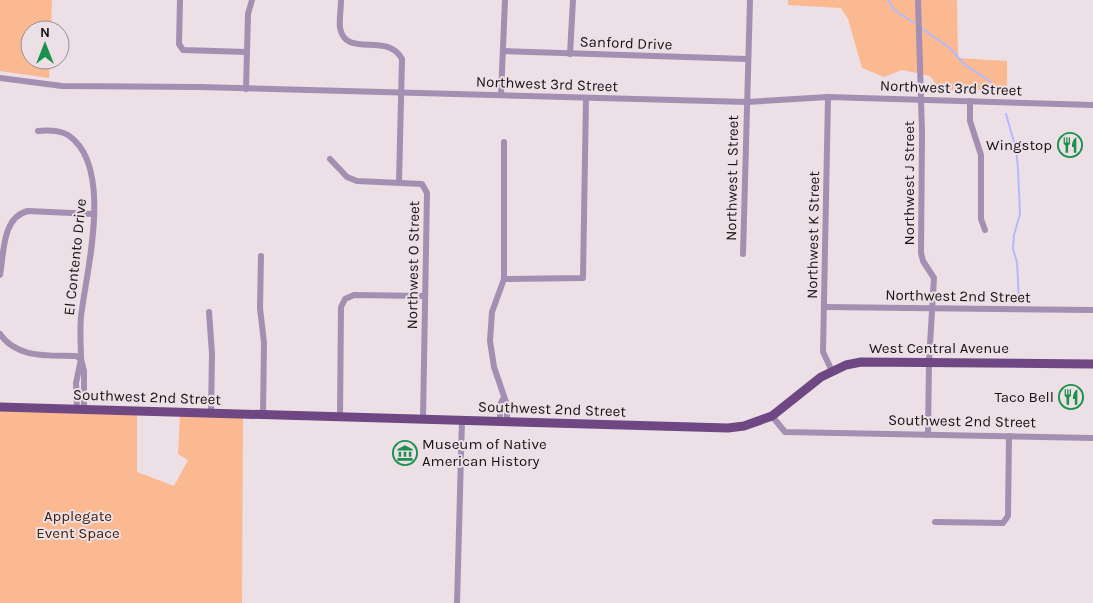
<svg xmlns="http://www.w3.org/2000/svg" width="1093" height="603" viewBox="0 0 1093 603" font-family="Karla,sans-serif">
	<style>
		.green { fill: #fbb991 }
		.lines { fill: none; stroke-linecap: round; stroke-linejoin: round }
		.stream { stroke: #b3b9ff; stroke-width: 2 }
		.minor { stroke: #a48eb1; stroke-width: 6 }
		.major { stroke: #6e4783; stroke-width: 9 }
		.labels { text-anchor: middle; stroke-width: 4; stroke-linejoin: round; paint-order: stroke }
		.street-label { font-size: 15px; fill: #171315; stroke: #ece0e6 }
		.poi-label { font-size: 15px; fill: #171315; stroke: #ece0e6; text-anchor: end }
		.park-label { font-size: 15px; fill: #422109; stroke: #ece0e6 }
	</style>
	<rect width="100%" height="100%" fill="#ece0e6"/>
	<g class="green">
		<polygon points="0,0 52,0 51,30 30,30 30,60 50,60 49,78 0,71"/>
		<polygon points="788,0 957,0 958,58 1007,61 1007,90 940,90 930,76 902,70 884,77 862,68 848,19 841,8 788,5"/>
		<polygon points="0,410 137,414 137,472 174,486 188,460 178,454 180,415 243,417 242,603 0,603"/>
	</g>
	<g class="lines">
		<g class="stream">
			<polyline points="888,0 894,10 914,23"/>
			<polyline points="923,29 951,49 964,64 991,82"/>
			<polyline points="1006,114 1016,149 1018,168 1020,214 1014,235 1013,249 1017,262 1019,301"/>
		</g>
		<g class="minor">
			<polyline points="180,0 179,44 183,50 247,52"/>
			<path d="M341,0C341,9 339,20 340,28C346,59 387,31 402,59L399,182"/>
			<polyline points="918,0 922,133 921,253 923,261 934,278 929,361 928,435"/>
			<polyline points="503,51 747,59"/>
			<polyline points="570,54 573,0"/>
			<polyline points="0,78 62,86 200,87 747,102 828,97 1093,105"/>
			<polyline points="246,89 248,14 252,0"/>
			<polyline points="501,95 505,0"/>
			<polyline points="828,97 823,352 832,371"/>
			<polyline points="970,101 970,121 981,155 981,219 985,230"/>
			<polyline points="504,142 504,279 492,312 490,341 494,367 507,405 507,422"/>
			<polyline points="330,159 347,177 357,181 422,184 427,193 423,419"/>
			<polyline points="743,254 750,0"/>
			<polyline points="261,256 260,308 264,343 263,415"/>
			<path d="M0,275C4,253 2,217 28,211L93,214"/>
			<polyline points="504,279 583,278 586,98"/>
			<polyline points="824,307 1093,310"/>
			<polyline points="209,312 212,354 211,413"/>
			<path d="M0,334C17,359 49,355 76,356L81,359C81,343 79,325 82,309C88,265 113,165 68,135C59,130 48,130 38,131"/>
			<polyline points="77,409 76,383 81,359 84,371 84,409"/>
			<polyline points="772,416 785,432 1093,438"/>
			<polyline points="340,417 341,307 345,299 354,295 424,296"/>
			<polyline points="500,421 500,405 503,399"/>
			<polyline points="935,522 1003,523 1008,516 1009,436"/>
			<polyline points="457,603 462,420"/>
		</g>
		<polyline class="major" points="0,407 728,428 744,426 772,416 821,377 846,365 861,362 1093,364"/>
	</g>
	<defs>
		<symbol id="restaurant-ring" viewBox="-11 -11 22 22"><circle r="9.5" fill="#ece0e6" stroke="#1a914c" stroke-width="1.5"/><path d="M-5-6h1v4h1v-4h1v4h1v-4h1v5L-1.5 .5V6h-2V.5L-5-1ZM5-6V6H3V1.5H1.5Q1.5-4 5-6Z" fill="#1a914c"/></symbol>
		<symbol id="museum-ring" viewBox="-11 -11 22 22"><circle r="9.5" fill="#ece0e6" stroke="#1a914c" stroke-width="1.5"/><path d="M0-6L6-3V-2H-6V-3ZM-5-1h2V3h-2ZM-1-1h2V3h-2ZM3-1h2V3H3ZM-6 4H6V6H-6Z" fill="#1a914c"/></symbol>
	</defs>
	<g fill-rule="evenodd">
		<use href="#restaurant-ring" x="1056" y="131" width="28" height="28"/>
		<use href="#restaurant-ring" x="1057" y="383" width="28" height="28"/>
		<use href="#museum-ring" x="391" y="439" width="28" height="28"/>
	</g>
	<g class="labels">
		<g class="street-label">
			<text transform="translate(626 43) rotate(2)" y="5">Sanford Drive</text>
			<text transform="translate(547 84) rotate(2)" y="5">Northwest 3rd Street</text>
			<text transform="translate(951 88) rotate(2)" y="5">Northwest 3rd Street</text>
			<text transform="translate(732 178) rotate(-89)" y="5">Northwest L Street</text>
			<text transform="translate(909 183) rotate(-90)" y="5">Northwest J Street</text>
			<text transform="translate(813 235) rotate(-89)" y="5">Northwest K Street</text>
			<text transform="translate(75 257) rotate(-84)" y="5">El Contento Drive</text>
			<text transform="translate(413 265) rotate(-89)" y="5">Northwest O Street</text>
			<text transform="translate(958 296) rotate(1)" y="5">Northwest 2nd Street</text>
			<text x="939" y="353">West Central Avenue</text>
			<text transform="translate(147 397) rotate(2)" y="5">Southwest 2nd Street</text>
			<text transform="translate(552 409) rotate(2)" y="5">Southwest 2nd Street</text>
			<text transform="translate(962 421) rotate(1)" y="5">Southwest 2nd Street</text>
		</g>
		<g class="poi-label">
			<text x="1052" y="150">Wingstop</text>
			<text x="1054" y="402">Taco Bell</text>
			<text x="422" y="449" text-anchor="start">Museum of Native<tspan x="422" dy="17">American History</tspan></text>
		</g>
		<g class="park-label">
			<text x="78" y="521">Applegate<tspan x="78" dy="17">Event Space</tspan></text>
		</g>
	</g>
	<g transform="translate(45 45)"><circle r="24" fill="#ece0e6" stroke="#978e92"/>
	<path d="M0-4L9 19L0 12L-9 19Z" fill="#1a914c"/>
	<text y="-8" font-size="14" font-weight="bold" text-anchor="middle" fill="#171315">N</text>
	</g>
</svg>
